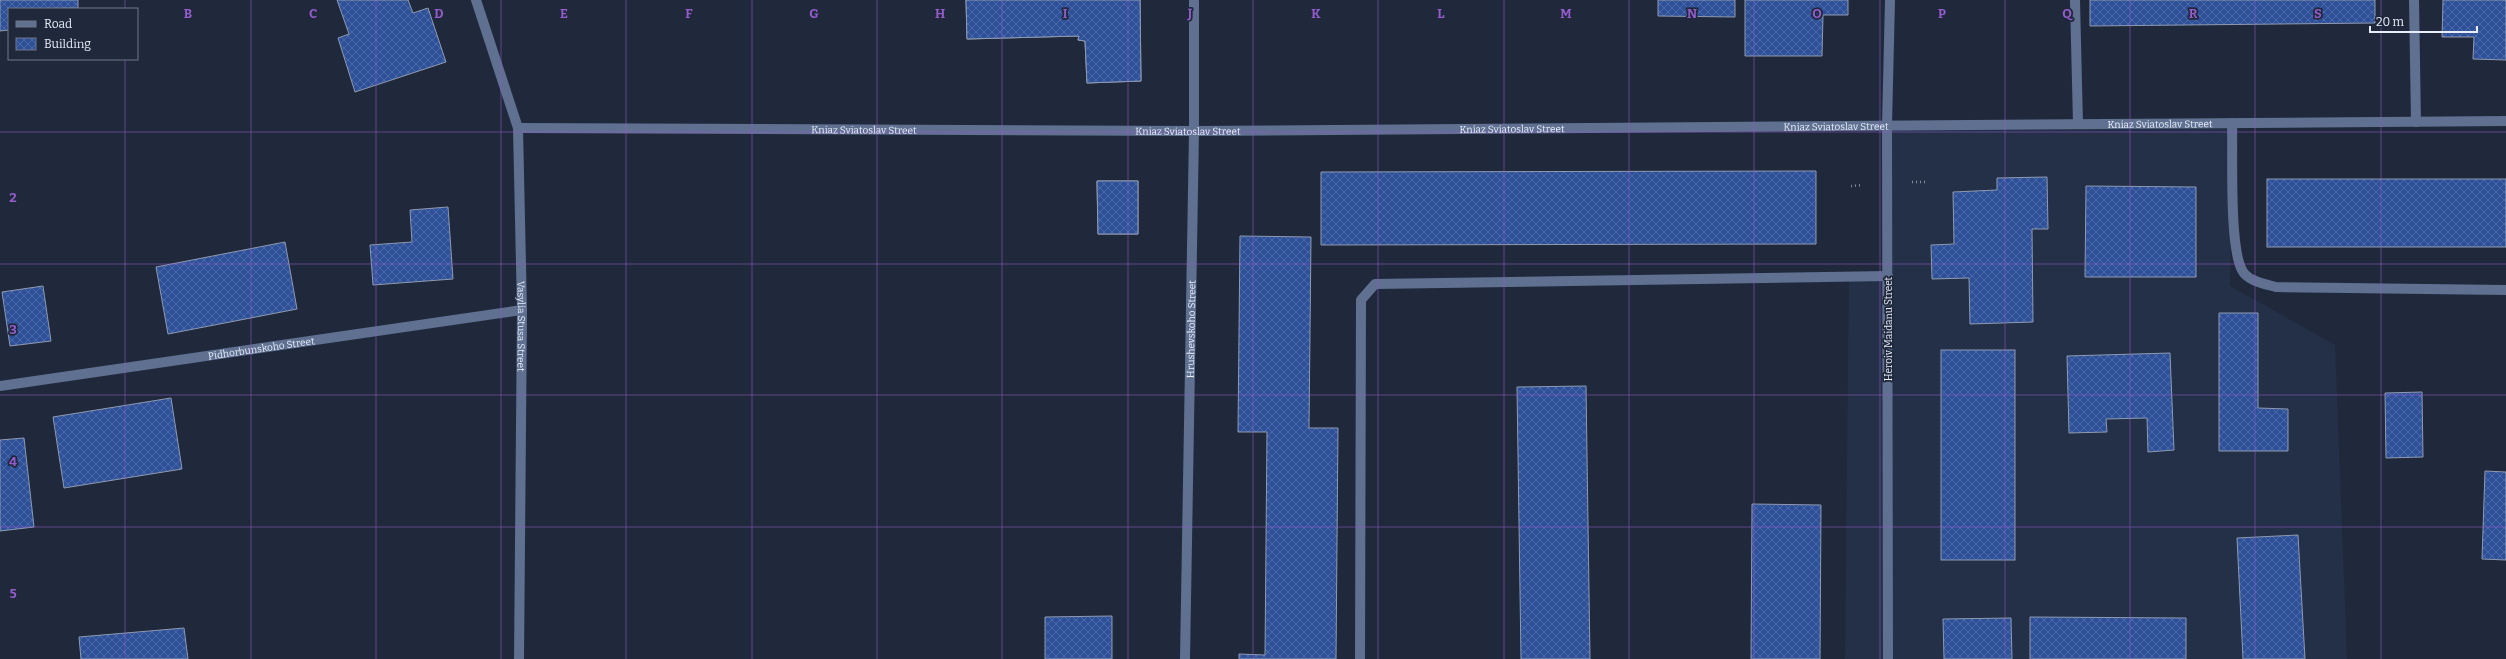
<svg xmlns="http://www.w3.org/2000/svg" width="2506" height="659" viewBox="0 0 2506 659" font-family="Bitter,serif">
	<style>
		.built { fill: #243048 }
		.building { fill: url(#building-cross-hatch); stroke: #8e9ab0 }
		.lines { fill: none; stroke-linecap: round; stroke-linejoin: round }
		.path { stroke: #848b9a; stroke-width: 2.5; stroke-dasharray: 1 3; stroke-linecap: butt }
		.minor { stroke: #5f7091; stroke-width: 10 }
		.grid { fill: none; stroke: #965cce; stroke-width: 1; stroke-opacity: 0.55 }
		.labels { text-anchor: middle; stroke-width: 3.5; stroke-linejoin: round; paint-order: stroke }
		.street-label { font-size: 10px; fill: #e7edf9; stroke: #20293b }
		.grid-label { font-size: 13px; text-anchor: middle; font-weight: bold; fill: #965cce; stroke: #20293b; stroke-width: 3.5; stroke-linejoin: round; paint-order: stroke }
	</style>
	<defs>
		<pattern id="building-cross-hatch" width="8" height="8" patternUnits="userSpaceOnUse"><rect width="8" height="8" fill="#2e5099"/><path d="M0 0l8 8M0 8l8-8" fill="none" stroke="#4c6aa8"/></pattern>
	</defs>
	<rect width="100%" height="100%" fill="#20293b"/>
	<polygon class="built" points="2232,123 2230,286 2335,345 2347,659 1845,659 1849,278 1888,276 1887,125"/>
	<g class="building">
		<polygon points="0,0 78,0 78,8 9,9 9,30 0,31"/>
		<polygon points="337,0 408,0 413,13 428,8 446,62 355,92 338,38 349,34"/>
		<polygon points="966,0 1140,0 1141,81 1087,83 1085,41 1078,40 1079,36 967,39"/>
		<polygon points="966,0 1140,0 1141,81 1087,83 1085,41 1078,40 1079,36 967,39"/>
		<polygon points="1658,0 1735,0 1735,17 1658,16"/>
		<polygon points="1745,0 1848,0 1848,15 1823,15 1822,56 1745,56"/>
		<polygon points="2090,0 2375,0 2375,23 2090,26"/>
		<polygon points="2443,0 2506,0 2506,60 2473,59 2474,37 2442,37"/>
		<polygon points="1816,171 1816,244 1321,245 1321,172"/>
		<polygon points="2047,177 2048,229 2032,229 2033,322 1970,324 1969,278 1932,279 1931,245 1954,244 1953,192 1997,190 1997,178"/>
		<rect x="2267" y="179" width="239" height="68"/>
		<polygon points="1097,181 1138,181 1138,234 1098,234"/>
		<polygon points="1097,181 1138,181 1138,234 1098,234"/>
		<polygon points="2086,186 2196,187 2196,277 2085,277"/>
		<polygon points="448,207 453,279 373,285 370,245 412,242 410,210"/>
		<polygon points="1240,236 1311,237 1309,428 1338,428 1336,659 1239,659 1239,654 1265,655 1267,432 1238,432"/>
		<polygon points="285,242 297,309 168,334 156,267"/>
		<polygon points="43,286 51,341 10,346 2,292"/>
		<polygon points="2219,313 2258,313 2258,408 2288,409 2288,451 2219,451"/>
		<rect x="1941" y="350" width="74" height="210"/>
		<polygon points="2170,353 2174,450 2148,452 2147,418 2106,419 2107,432 2069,433 2067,356"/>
		<polygon points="1586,386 1590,659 1521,659 1517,387"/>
		<polygon points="2422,392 2423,457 2386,458 2385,393"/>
		<polygon points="171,398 182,469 64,488 53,417"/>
		<polygon points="24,438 34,527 0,531 0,440"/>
		<polygon points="2485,471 2506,472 2506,560 2482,559"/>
		<polygon points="1752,504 1821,505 1820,659 1751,659"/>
		<polygon points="2298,535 2305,659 2243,659 2237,538"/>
		<polygon points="1112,616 1112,659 1045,659 1045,617"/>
		<polygon points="2030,617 2186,618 2186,659 2030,659"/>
		<polygon points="2011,618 2012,659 1944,659 1943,619"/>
		<polygon points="184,628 188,659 81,659 79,637"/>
	</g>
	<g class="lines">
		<g class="path">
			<polyline points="1912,182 1925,182"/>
			<polyline points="1851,186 1863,185"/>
		</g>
		<g class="minor">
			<path id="s1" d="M476,0L518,128L522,310L519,659"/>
			<polyline points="2075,0 2078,124"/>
			<polyline points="2414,0 2416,122"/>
			<path d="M2232,123C2233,154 2229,246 2242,270C2247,281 2265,284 2276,287L2506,290"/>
			<path id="s2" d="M518,128L1194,131L2506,121"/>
			<path id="s3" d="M0,386L522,310"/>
			<path id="s4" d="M1185,659L1194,131V0"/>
			<polyline points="1360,659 1361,300 1375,284 1888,276"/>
			<polyline points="1888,659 1887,125 1890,0"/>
		</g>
	</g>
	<path class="grid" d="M125,0V9M251,0V659M376,0V659M501,0V659M626,0V659M752,0V659M877,0V659M1002,0V659M1128,0V659M1253,0V659M1378,0V659M1504,0V659M1629,0V659M1754,0V659M1880,0V659M2005,0V659M2130,0V659M2255,0V659M2381,0V659M125,59V659M0,132H2506M0,264H2506M0,395H2506M0,527H2506"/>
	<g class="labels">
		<g class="street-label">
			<text dy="4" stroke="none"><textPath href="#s2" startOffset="1642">Kniaz Sviatoslav Street</textPath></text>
			<text dy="4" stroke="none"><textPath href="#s2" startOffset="1318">Kniaz Sviatoslav Street</textPath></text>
			<text dy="4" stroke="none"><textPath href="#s2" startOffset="994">Kniaz Sviatoslav Street</textPath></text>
			<text dy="4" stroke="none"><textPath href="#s2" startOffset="346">Kniaz Sviatoslav Street</textPath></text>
			<text dy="4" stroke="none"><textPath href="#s2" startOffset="670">Kniaz Sviatoslav Street</textPath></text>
			<text dy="4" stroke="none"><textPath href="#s1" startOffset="333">Vasylia Stusa Street</textPath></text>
			<text transform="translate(1888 329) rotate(-90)" y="4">Heroiv Maidanu Street</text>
			<text dy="4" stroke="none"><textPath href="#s4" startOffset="330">Hrushevskoho Street</textPath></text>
			<text dy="4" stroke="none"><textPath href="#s3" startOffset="264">Pidhorbunskoho Street</textPath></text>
		</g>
	</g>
	<g class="grid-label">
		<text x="188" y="18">B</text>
		<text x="313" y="18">C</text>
		<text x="439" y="18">D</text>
		<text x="564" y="18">E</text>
		<text x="689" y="18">F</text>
		<text x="814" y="18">G</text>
		<text x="940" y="18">H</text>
		<text x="1065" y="18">I</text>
		<text x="1190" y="18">J</text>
		<text x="1316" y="18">K</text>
		<text x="1441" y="18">L</text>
		<text x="1566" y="18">M</text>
		<text x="1692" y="18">N</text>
		<text x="1817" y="18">O</text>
		<text x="1942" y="18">P</text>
		<text x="2067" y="18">Q</text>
		<text x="2193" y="18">R</text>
		<text x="2318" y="18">S</text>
		<text x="13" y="202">2</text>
		<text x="13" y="334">3</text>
		<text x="13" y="466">4</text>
		<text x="13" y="598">5</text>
	</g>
	<rect x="8" y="8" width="130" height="52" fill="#20293b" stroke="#707787"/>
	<rect x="16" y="21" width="20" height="6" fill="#5f7091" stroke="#707787"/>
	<text x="44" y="28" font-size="12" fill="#e7edf9">Road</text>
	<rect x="16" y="38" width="20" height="12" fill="url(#building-cross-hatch)" stroke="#707787"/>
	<text x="44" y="48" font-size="12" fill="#e7edf9">Building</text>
	<path d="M2370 26v6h107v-6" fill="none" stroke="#e7edf9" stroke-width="2"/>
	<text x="2376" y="26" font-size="12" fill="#e7edf9" stroke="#20293b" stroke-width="3" paint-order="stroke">20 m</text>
</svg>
